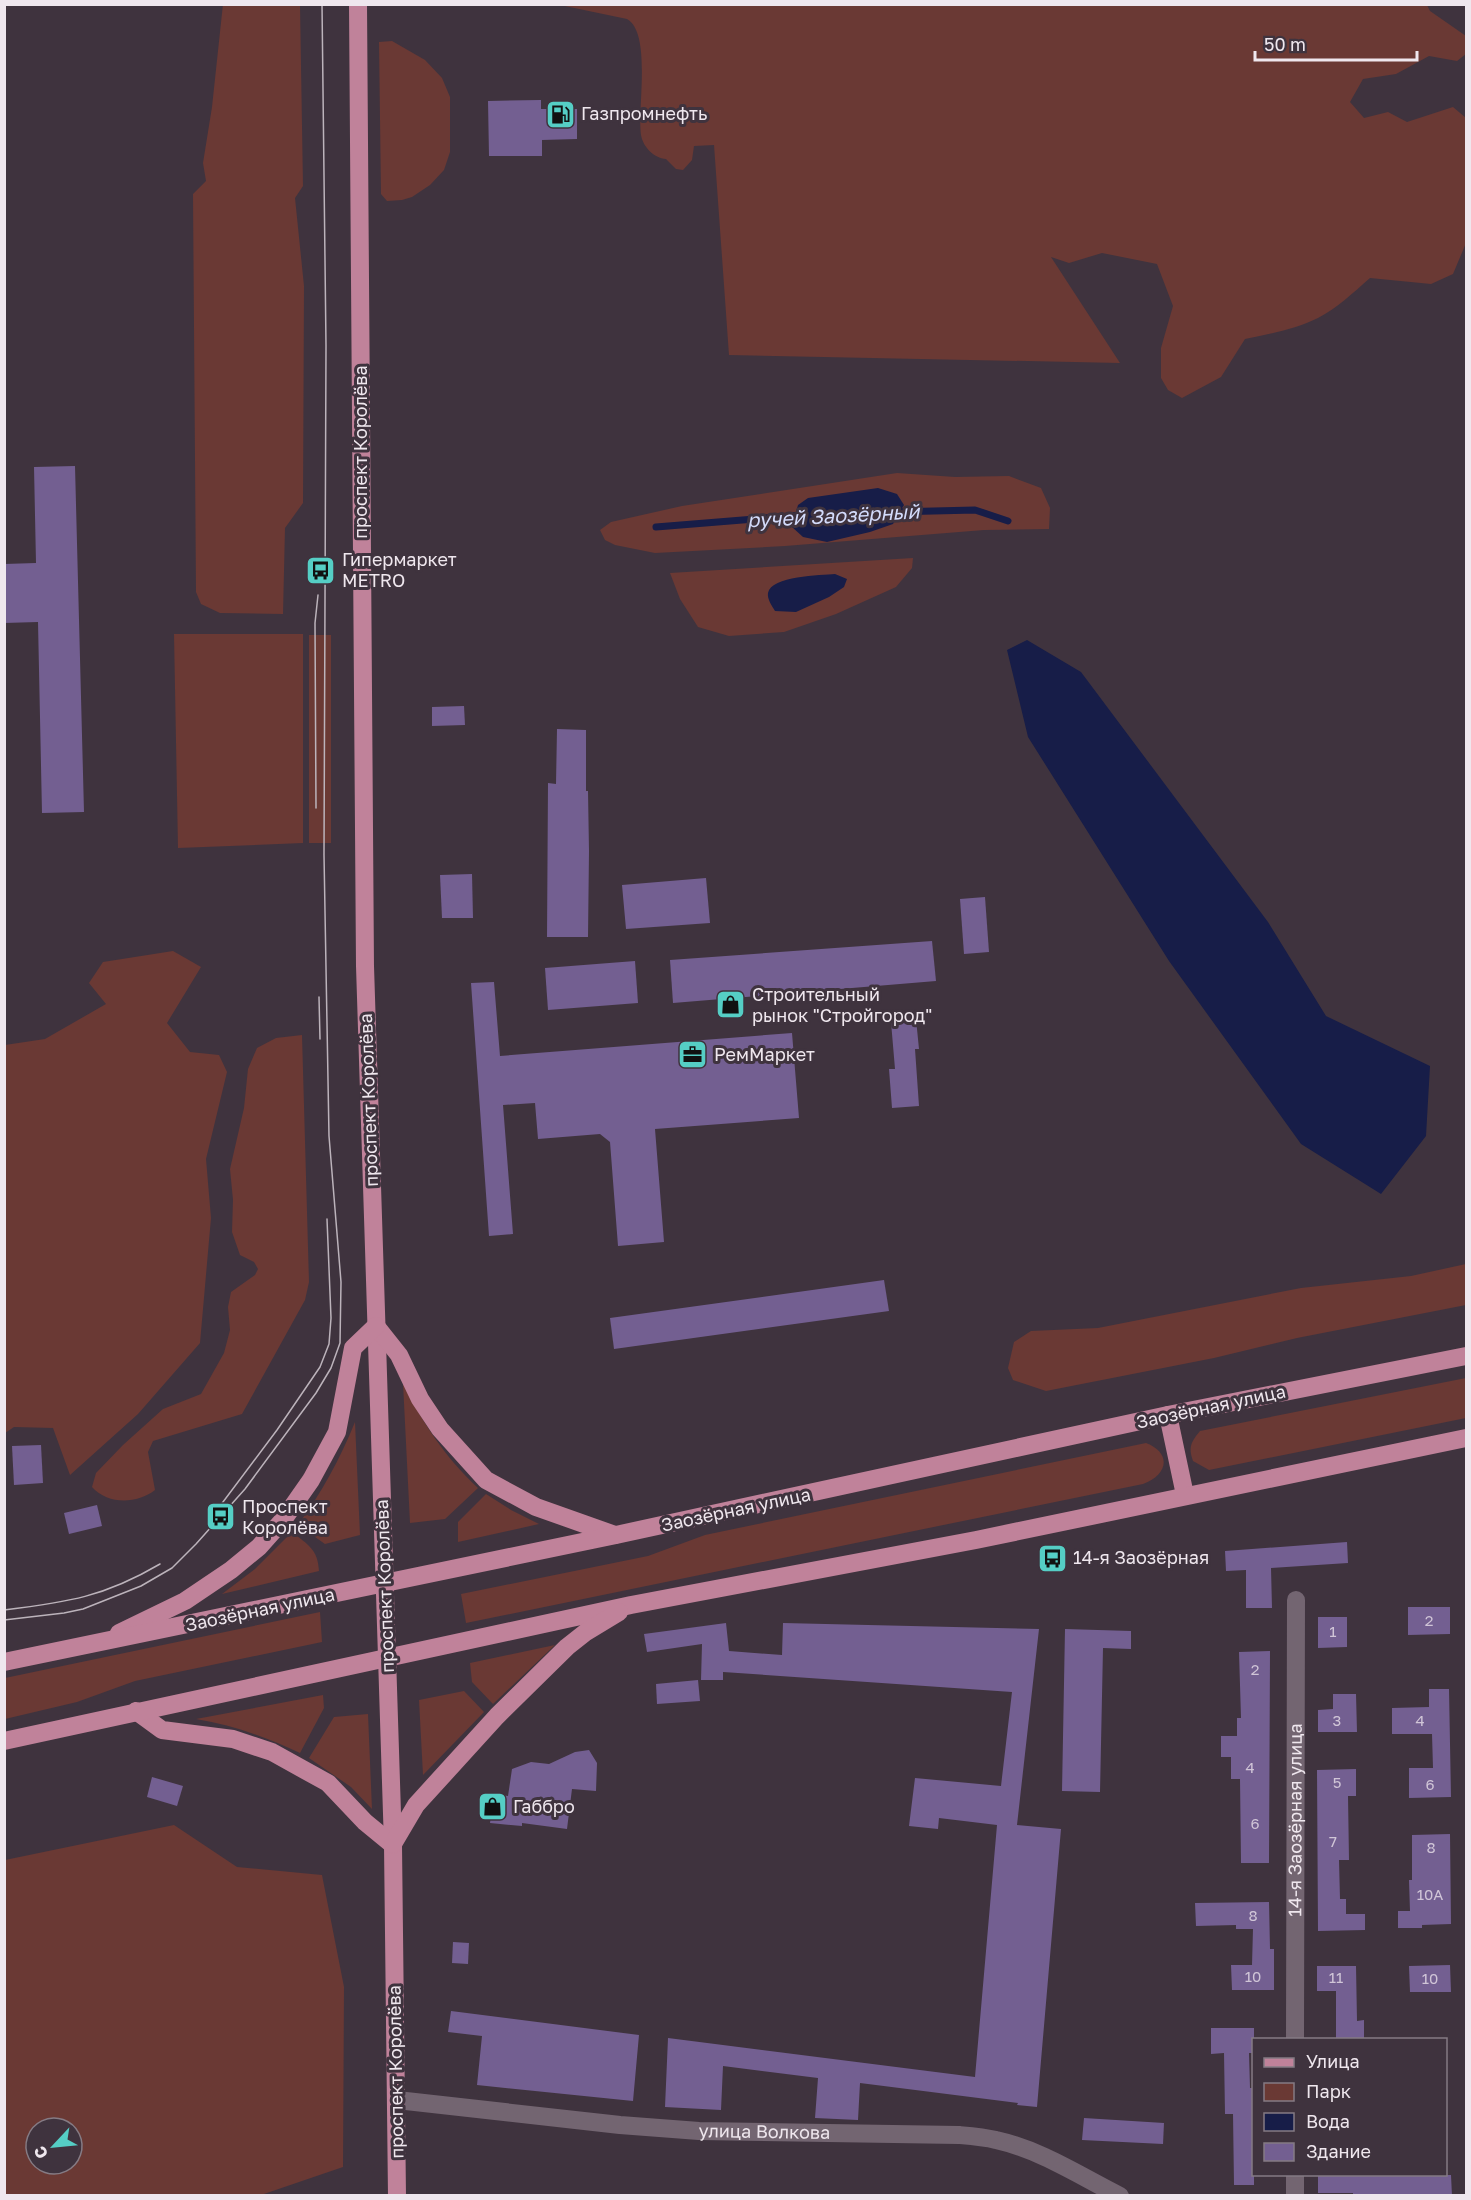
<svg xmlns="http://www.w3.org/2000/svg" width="1471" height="2200" viewBox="0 0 1471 2200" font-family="'Golos Text',sans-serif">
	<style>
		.green { fill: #6a3934; fill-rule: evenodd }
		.water { fill: #171d48 }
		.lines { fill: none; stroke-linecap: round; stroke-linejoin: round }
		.stream { stroke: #171d48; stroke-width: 7 }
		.building { fill: #735f91 }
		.minor { stroke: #736571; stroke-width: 18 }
		.major { stroke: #c0829a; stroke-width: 18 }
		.tram { stroke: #bcb3bb; stroke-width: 1.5 }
		.labels { text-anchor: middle; stroke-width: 6; stroke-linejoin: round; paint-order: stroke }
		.number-label { font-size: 15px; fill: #d0c5d7 }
		.poi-label { font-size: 18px; fill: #efe7ee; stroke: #3f333e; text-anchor: start }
		.street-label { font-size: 18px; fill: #efe7ee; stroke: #3f333e }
		.water-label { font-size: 20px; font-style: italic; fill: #d3dbfb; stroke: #3f333e }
	</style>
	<rect width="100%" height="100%" fill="#3f333e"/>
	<g class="green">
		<polygon points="223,4 300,5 303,186 295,198 304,286 303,503 285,528 283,614 220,613 201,604 196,592 193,194 206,181 203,163 212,107"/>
		<path d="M560,5H1427L1430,11L1466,36V54L1457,61L1429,56L1396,74L1363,79L1350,102L1364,118L1388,112L1407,122L1453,107L1466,118V243L1453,274L1431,284L1370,278C1353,293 1337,308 1318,318C1296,329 1269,334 1245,339L1221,377L1182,398L1168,390L1161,378V348L1173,306L1157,264L1102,253L1069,263L1051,257L1120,363L729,355L714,145L694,146L692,160L683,170L676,169L666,159C654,158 643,147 641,135C637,110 652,33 627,19Z"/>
		<polygon points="392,41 425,60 442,78 450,97 450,152 444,170 430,185 412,197 402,200 387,201 381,194 379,42"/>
		<polygon points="897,473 955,477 1009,476 1041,488 1050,508 1049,529 984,530 785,546 655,553 615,545 605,540 600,530 611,522 682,506"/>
		<polygon points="913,558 912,568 896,587 836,614 784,632 729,636 698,627 680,599 670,573"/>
		<polygon points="174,634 303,634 303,843 178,848"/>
		<rect x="309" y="635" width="22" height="208"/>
		<polygon points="173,951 201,967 167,1023 190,1052 219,1055 227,1072 206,1159 211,1218 200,1343 138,1414 70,1475 53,1428 14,1427 5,1433 5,1045 45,1039 106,1004 89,983 103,962"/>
		<path d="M302,1035L309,1282L305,1300L242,1414L153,1441L148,1452L155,1490C137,1504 108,1505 92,1487L96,1473L123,1445L163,1409L201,1394L224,1353L230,1330L228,1307L231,1292L255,1275L258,1269L254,1262L240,1255L232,1232L233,1200L230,1169L244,1108L248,1069L257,1048L276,1038Z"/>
		<polygon points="1466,1264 1466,1305 1297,1338 1214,1358 1046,1391 1013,1380 1008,1368 1014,1342 1031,1331 1098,1328 1301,1288 1411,1276"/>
		<path d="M1466,1378V1418L1209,1470L1193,1461C1188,1447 1191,1442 1200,1431Z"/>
		<path d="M403,1383C424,1425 444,1456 478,1488L445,1519L410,1523Z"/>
		<path d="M355,1422L360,1535L325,1544L298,1525C322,1492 340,1459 355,1422Z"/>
		<path d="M1146,1443C1172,1453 1168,1475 1143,1484L466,1623L461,1594L648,1556L705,1535Z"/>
		<polygon points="486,1494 511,1510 539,1524 458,1542 458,1522"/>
		<path d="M292,1532C308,1545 318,1549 319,1571L222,1594L255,1569Z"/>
		<polygon points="320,1612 322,1642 135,1681 77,1702 5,1719 5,1678"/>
		<polygon points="555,1645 493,1704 472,1682 470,1663"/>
		<polygon points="464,1691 484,1712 423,1775 419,1700"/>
		<path d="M323,1695L324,1708L300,1753C266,1737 233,1725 196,1719Z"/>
		<polygon points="368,1714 372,1809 351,1787 309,1758 334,1717"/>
		<path d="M174,1825L237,1867L322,1875L344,1987L343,2167L261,2195H5V1860ZM36,2128H72V2164H36Z"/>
	</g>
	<g class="water">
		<polygon points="878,488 897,494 904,505 893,524 870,532 827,542 803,537 792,527 798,505 808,498"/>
		<path d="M835,574L847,579L844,587L829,597L796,612L775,611C772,606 767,599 768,593C771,576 821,575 835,574Z"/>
		<polygon points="1027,640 1081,672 1268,922 1326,1016 1430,1066 1426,1136 1381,1194 1301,1144 1169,961 1028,737 1007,650"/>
	</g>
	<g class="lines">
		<g class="stream">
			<polyline points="892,512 975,510 1008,521"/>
			<polyline points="656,527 803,515"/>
		</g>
	</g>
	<g class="building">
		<polygon points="541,100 541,109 577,109 577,139 542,140 542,156 489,156 488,101"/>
		<polygon points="75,466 84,812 42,813 38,622 4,623 4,564 36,563 34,467"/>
		<polygon points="464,706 465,725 432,726 432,707"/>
		<polygon points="557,729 586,730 586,791 588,791 589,851 588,937 547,937 548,783 556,784"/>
		<polygon points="472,874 473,918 442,918 440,875"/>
		<polygon points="706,878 710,923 626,929 622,885"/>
		<polygon points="985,897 989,952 964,954 960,899"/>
		<polygon points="932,941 936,981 673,1003 670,960"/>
		<polygon points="635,961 638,1003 548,1010 545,968"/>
		<polygon points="494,982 500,1056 792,1033 799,1118 655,1129 664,1242 618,1246 610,1142 600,1134 538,1139 535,1103 503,1105 513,1234 489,1236 471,983"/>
		<polygon points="916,1019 919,1049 915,1049 919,1106 892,1108 889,1069 895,1069 891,1022"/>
		<polygon points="884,1280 889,1311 614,1349 610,1318"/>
		<polygon points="41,1445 43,1483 14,1485 12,1446"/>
		<polygon points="97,1505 102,1526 69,1534 64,1513"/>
		<polygon points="1347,1542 1348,1563 1271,1568 1272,1608 1246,1608 1246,1570 1226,1571 1225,1551"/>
		<polygon points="1408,1607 1450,1607 1450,1634 1408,1635"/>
		<polygon points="1318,1617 1347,1617 1347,1647 1318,1648"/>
		<polygon points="726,1623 729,1651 782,1655 783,1623 1039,1629 1017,1825 1061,1829 1037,2107 1017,2105 1018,2103 860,2083 858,2120 815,2118 818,2078 723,2066 721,2110 665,2107 668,2038 975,2077 997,1825 939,1818 938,1829 909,1826 915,1778 1001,1786 1012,1692 723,1672 723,1680 701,1680 702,1644 647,1652 644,1634"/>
		<polygon points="1065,1629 1131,1631 1131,1649 1103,1648 1100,1792 1062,1791"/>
		<polygon points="1270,1651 1269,1863 1241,1863 1240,1779 1231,1779 1231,1757 1221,1757 1221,1736 1237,1736 1237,1718 1241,1718 1239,1652"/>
		<polygon points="698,1680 700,1701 657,1704 656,1684"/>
		<polygon points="1429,1689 1449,1689 1451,1797 1409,1798 1409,1768 1433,1768 1432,1734 1392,1734 1392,1708 1429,1707"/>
		<polygon points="1333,1694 1356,1694 1357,1732 1318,1732 1318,1710 1333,1709"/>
		<polygon points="589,1750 597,1763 596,1791 572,1789 567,1829 522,1823 522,1826 490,1823 494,1794 508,1796 512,1769 531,1762 549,1764 575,1752"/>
		<polygon points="1356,1769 1356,1796 1348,1796 1349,1860 1339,1860 1340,1899 1346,1899 1346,1914 1365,1914 1365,1930 1318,1931 1317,1770"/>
		<polygon points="152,1777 183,1786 177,1806 147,1797"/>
		<polygon points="1450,1834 1451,1924 1422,1925 1422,1928 1398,1928 1398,1911 1410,1911 1409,1880 1412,1880 1412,1835"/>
		<polygon points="1269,1902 1270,1949 1274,1949 1274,1990 1232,1990 1231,1965 1252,1965 1253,1929 1236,1929 1236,1925 1196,1926 1195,1903"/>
		<polygon points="453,1942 469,1943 468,1964 452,1963"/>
		<polygon points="1450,1965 1451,1992 1410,1992 1409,1966"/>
		<polygon points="1317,1966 1356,1966 1357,2021 1364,2020 1364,2040 1336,2040 1336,1991 1317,1991"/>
		<polygon points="451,2011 639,2035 633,2101 477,2085 482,2036 448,2032"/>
		<polygon points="1211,2028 1254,2028 1254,2053 1249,2053 1250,2088 1254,2088 1254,2185 1234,2185 1233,2114 1225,2114 1224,2053 1211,2054"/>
		<polygon points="1084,2118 1164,2123 1163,2144 1082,2140"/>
		<polygon points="1318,2175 1451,2175 1452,2196 1353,2196 1353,2193 1318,2193"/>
	</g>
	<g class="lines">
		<g class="minor">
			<path id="s1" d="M1295,2040L1296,1600"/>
			<path id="s2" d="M397,2100L620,2125L699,2131L959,2135C971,2136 984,2137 996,2140C1041,2150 1080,2176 1120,2196"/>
			<polyline points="1295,2196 1295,2174"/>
		</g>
		<g class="major">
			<polyline points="358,4 365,966 393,1845 397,2196"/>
			<polyline points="376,1326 399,1355 420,1399 440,1429 486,1480 536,1507 615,1535"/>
			<polyline points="1168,1415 1185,1495"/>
			<polyline points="119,1633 185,1601 231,1570 259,1547 283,1520 311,1480 337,1432 353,1348 376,1326"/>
			<polyline points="4,1662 616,1535 1168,1415 1466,1356"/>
			<polyline points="136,1711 162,1730 233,1739 272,1752 328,1783 365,1822 393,1845"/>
			<polyline points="4,1741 631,1605 976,1540 1466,1438"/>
			<polyline points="393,1844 416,1805 497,1716 567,1647 586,1632 619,1612"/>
		</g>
		<g class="tram">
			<polyline points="316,808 315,623 318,595"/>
			<polyline points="319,997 320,1039"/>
			<polyline points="220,1506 277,1430 320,1367 329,1344 331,1318 327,1219"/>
			<path d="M4,1610C68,1602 104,1597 160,1564"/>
			<polyline points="4,1620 64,1613 83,1609 141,1586 172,1568 196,1544 245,1489 316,1393 331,1368 340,1343 341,1282 329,1136 324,855 326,346 322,4"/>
		</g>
	</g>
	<defs>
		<symbol id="fuel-square" viewBox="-11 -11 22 22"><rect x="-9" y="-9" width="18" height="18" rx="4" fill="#55cec5" stroke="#3f333e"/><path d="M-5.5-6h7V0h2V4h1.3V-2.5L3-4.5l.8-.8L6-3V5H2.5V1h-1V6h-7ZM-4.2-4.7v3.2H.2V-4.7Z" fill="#111"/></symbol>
		<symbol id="bus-square" viewBox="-11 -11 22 22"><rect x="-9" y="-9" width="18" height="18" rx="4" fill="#55cec5" stroke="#3f333e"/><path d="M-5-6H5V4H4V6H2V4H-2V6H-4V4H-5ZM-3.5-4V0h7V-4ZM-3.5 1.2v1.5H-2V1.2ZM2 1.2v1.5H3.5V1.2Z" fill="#111"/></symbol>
		<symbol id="shop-square" viewBox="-11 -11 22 22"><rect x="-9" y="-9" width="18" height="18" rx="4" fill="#55cec5" stroke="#3f333e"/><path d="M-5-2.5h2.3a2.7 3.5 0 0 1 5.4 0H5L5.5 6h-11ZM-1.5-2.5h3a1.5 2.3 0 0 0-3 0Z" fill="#111"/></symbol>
		<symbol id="office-square" viewBox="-11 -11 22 22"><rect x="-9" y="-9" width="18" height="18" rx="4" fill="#55cec5" stroke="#3f333e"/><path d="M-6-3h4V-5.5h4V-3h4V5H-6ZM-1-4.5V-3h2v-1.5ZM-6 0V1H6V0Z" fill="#111"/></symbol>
	</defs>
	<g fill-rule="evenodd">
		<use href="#fuel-square" x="544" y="98" width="33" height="33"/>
		<use href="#bus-square" x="304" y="554" width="33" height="33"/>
		<use href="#shop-square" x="714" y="988" width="33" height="33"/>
		<use href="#office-square" x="676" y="1038" width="33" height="33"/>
		<use href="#bus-square" x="204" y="1500" width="33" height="33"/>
		<use href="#bus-square" x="1036" y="1542" width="33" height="33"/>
		<use href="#shop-square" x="476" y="1790" width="33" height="33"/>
	</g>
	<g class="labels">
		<g class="number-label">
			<text x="1429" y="1626">2</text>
			<text x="1333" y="1637">1</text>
			<text x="1255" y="1675">2</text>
			<text x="1337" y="1726">3</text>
			<text x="1420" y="1726">4</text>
			<text x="1250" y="1773">4</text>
			<text x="1337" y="1788">5</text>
			<text x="1430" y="1790">6</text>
			<text x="1255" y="1829">6</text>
			<text x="1333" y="1847">7</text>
			<text x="1431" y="1853">8</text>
			<text x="1430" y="1900">10А</text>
			<text x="1253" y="1921">8</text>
			<text x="1253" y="1982">10</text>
			<text x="1336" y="1983">11</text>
			<text x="1430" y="1984">10</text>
		</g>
		<g class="poi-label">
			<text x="581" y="120">Газпромнефть</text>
			<text x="342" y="566">Гипермаркет<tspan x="342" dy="21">METRO</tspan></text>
			<text x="752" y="1001">Строительный<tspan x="752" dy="21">рынок "Стройгород"</tspan></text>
			<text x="714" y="1061">РемМаркет</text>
			<text x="242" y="1513">Проспект<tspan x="242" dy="21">Королёва</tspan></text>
			<text x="1073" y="1564">14-я Заозёрная</text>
			<text x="513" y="1813">Габбро</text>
		</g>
		<g class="street-label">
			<text transform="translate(361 452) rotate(-90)" y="6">проспект Королёва</text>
			<text transform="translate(369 1100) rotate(-92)" y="6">проспект Королёва</text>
			<text transform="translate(1211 1407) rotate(-12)" y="6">Заозёрная улица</text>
			<text transform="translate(736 1510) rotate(-12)" y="6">Заозёрная улица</text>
			<text transform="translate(385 1586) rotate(-92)" y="6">проспект Королёва</text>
			<text transform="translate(260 1610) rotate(-12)" y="6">Заозёрная улица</text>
			<text dy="6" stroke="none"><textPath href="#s1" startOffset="220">14-я Заозёрная улица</textPath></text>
			<text transform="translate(396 2072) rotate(-91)" y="6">проспект Королёва</text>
			<text dy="6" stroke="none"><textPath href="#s2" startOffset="369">улица Волкова</textPath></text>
		</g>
		<g class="water-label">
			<text transform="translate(833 516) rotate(-3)" y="7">ручей Заозёрный</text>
		</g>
	</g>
	<rect width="1471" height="2200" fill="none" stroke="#efe7ee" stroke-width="12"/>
	<rect x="1252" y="2038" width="195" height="138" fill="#3f333e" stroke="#857b84" stroke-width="1.5"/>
	<rect x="1264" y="2058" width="30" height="9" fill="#c0829a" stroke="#857b84" stroke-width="1.5"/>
	<text x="1306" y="2068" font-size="18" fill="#efe7ee">Улица</text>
	<rect x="1264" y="2083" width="30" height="18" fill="#6a3934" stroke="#857b84" stroke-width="1.5"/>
	<text x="1306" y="2098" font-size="18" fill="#efe7ee">Парк</text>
	<rect x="1264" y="2113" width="30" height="18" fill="#171d48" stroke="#857b84" stroke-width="1.5"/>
	<text x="1306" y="2128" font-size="18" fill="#efe7ee">Вода</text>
	<rect x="1264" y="2143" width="30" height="18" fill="#735f91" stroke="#857b84" stroke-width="1.5"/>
	<text x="1306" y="2158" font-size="18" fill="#efe7ee">Здание</text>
	<g transform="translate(54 2146) rotate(244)"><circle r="28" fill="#3f333e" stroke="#857b84" stroke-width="1.5"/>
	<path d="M0-4.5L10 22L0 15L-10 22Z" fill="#55cec5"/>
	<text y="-9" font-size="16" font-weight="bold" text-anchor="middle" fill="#efe7ee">С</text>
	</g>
	<path d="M1255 51v9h162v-9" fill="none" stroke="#efe7ee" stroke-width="3"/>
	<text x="1264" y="51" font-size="18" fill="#efe7ee" stroke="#3f333e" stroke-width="4.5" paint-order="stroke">50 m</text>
</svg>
